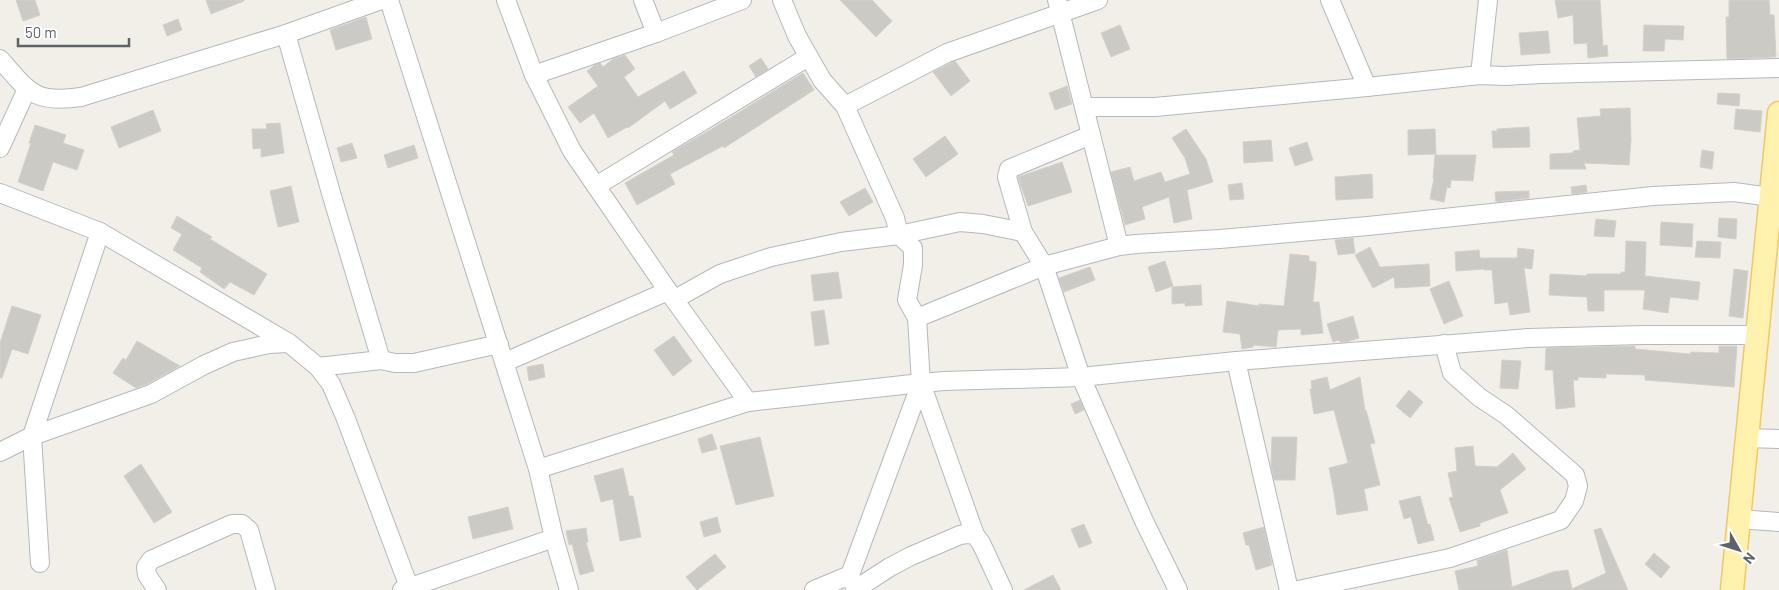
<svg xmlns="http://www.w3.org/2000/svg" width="1779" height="590" viewBox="0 0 1779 590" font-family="Barlow,sans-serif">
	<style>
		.building { fill: #cccac5; stroke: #d6d1c6 }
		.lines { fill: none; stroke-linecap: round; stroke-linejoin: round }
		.minor-casing { stroke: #b5b8bc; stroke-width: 20 }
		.major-casing { stroke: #f2c960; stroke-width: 25 }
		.minor { stroke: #fff; stroke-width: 18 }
		.major { stroke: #fff2af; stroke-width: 22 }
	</style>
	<rect width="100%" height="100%" fill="#f1efe8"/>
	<g class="building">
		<polygon points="16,0 35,0 40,15 23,21"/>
		<polygon points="206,0 244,0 244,1 211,14"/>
		<polygon points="840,0 872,0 892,21 876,37"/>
		<polygon points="1555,0 1600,0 1603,46 1607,45 1608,56 1588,58 1587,43 1574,44 1573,15 1558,18"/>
		<polygon points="1729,0 1769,0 1770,15 1774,15 1776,57 1727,59 1726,17 1729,17"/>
		<polygon points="366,17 372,39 336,50 330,30"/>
		<polygon points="178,19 182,30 167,36 163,25"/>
		<polygon points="1120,25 1130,49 1111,57 1101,33"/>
		<polygon points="1644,25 1684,26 1683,40 1665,39 1664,51 1643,51"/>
		<polygon points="1548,31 1550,53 1521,55 1519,33"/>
		<polygon points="625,55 635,69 624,77 638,97 684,71 697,93 670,109 665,101 628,128 627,127 608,138 594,113 580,123 568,107 598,86 587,71 595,65 600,63 603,67 613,59"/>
		<polygon points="761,58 768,69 756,77 749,66"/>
		<polygon points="955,61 970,81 951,96 933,72"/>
		<polygon points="803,73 814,90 724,148 723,146 670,174 675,184 637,205 625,183 674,155 672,152 710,130"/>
		<polygon points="1067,86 1072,104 1055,110 1049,93"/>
		<polygon points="1718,93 1740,94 1739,106 1717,104"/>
		<polygon points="1630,108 1631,140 1629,165 1584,163 1586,169 1550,169 1550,154 1573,153 1573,151 1580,150 1577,118 1601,116 1600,109"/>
		<polygon points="1736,109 1762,111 1760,132 1734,129"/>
		<polygon points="153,110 161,131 119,148 111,127"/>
		<polygon points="280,123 284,153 261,157 261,148 253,149 252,129 267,129 266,124"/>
		<polygon points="35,125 66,135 63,143 84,150 77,170 53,162 43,191 18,182 31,143 29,143"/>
		<polygon points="1529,127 1530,147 1493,148 1492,131 1497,131 1497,129"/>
		<polygon points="1186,129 1206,159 1213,182 1187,190 1192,219 1174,223 1169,197 1142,207 1145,219 1125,225 1111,172 1130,167 1134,181 1161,172 1165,182 1190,174 1185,158 1172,138"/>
		<polygon points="1435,129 1436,154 1408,155 1408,130"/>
		<polygon points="945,136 958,154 926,177 913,159"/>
		<polygon points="1271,140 1273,161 1244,163 1243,142"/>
		<polygon points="1307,142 1313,160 1295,166 1289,148"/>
		<polygon points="352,143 357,158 341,162 337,148"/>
		<polygon points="414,145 418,158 388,168 384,155"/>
		<polygon points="1702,150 1714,152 1712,169 1700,167"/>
		<polygon points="1435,155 1476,155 1473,181 1451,180 1450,188 1447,187 1444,202 1430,199 1434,178 1433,178"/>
		<polygon points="1062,162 1072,192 1028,206 1018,177"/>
		<polygon points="1372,174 1373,198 1336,200 1335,177"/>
		<polygon points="1242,183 1244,199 1230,200 1228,185"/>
		<polygon points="1586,185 1587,192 1572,194 1571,187"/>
		<polygon points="291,186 299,222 278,227 270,191"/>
		<polygon points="865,188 873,202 849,216 840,202"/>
		<polygon points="1529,191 1529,198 1496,202 1495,192"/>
		<polygon points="177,216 212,237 210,239 267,274 254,295 230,282 224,289 200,272 202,268 173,250 182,234 171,228"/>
		<polygon points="1719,218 1737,219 1736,239 1718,237"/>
		<polygon points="1596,219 1616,221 1614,237 1594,236"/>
		<polygon points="1661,222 1693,224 1692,247 1660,245"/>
		<polygon points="1353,238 1355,253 1338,255 1335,240"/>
		<polygon points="1626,241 1646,242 1645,276 1700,282 1698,300 1670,297 1668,313 1643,309 1645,290 1604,290 1604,311 1588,311 1587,297 1549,295 1550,274 1587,276 1587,274 1621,274 1621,272 1625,272"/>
		<polygon points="1697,241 1721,242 1720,258 1695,257"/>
		<polygon points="1370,247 1380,267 1429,264 1430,286 1395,288 1394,277 1373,288 1355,255"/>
		<polygon points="1518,248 1534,250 1532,269 1524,268 1530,312 1510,315 1508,302 1495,304 1492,270 1484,270 1484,269 1456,271 1455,252 1479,250 1480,258 1517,258"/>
		<polygon points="1290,254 1309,256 1309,261 1316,262 1316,270 1313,302 1319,302 1323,333 1301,335 1301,329 1278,330 1276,347 1253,345 1253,347 1242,349 1240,334 1223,332 1227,301 1259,306 1259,304 1284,306"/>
		<polygon points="1165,261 1173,286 1156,292 1148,267"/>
		<polygon points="1090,267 1095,280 1064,292 1059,278"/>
		<polygon points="1734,269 1748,271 1743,318 1729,316"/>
		<polygon points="838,272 842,298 814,301 811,275"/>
		<polygon points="1449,281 1463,316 1444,324 1430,289"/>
		<polygon points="1201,285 1202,305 1185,306 1185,303 1172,304 1172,287"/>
		<polygon points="12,306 41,315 28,354 12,349 2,378 0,378 0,343"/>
		<polygon points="824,310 829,344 815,346 811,312"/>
		<polygon points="1353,316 1359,338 1346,342 1340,342 1339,340 1333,342 1327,324"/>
		<polygon points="674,336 692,361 673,376 654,350"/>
		<polygon points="137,341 180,366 147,384 136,388 113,373 123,358 126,360"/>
		<polygon points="1635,346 1635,349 1690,354 1691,352 1719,353 1719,346 1737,346 1734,387 1645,380 1645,375 1606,374 1606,378 1578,377 1578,380 1573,380 1575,407 1556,409 1553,370 1545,370 1546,348"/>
		<polygon points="1502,360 1521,361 1518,389 1500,388"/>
		<polygon points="543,364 545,377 529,381 527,367"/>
		<polygon points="1327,377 1330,390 1360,377 1365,411 1366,410 1375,443 1370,444 1380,485 1364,489 1368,510 1337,515 1334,493 1329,468 1348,463 1334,410 1314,414 1310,389 1312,389 1311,381"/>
		<polygon points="1409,390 1423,402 1410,418 1396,406"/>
		<polygon points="1080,400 1084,410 1075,414 1071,404"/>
		<polygon points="712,434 717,449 702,453 698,439"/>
		<polygon points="760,437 774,496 736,505 720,446"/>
		<polygon points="1272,437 1297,437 1295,480 1274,480 1271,464"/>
		<polygon points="1473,446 1475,466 1497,467 1513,453 1526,469 1500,490 1508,513 1480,523 1480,526 1460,532 1449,498 1453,497 1448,473 1457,471 1455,448"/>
		<polygon points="141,464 172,512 154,523 124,476"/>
		<polygon points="623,468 629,496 633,496 641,537 620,541 613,499 601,502 594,476"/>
		<polygon points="1420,496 1428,525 1430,524 1434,540 1418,544 1411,517 1404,519 1399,501"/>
		<polygon points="508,507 513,529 473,539 468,517"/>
		<polygon points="717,517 721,532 704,537 700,522"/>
		<polygon points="1084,524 1092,543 1079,548 1071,529"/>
		<polygon points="1264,527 1272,565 1256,570 1249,545 1246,545 1243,533"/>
		<polygon points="586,528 588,542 586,542 594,571 580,575 572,544 569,545 566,531"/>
		<polygon points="1601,528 1628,590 1459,590 1455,571 1478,566 1477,560 1507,550 1512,587 1553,572 1568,570 1572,589 1606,573 1594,530"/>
		<polygon points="1654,553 1670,567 1661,578 1645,564"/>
		<polygon points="715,554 726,567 697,590 686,577"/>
		<polygon points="1053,575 1061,590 1024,590"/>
	</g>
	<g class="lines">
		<defs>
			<g id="minor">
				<polyline points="389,0 538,469 554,538 569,590"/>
				<polyline points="506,0 534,75 572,151 668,291 748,402"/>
				<polyline points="643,0 656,33"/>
				<polyline points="782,0 797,36 822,80 845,106 895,218 899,235 913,248 913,265 907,300 917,318 921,383 944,381 1081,377 1236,361 1528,338 1643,335 1757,335"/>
				<polyline points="1057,0 1119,246"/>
				<polyline points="1330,0 1367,87"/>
				<polyline points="286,34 331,193 381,360"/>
				<path d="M0,59C29,92 34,104 81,97L286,34L381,0"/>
				<polyline points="534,75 656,33 742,0"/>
				<polyline points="1480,75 1488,0"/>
				<polyline points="845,106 947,53 1098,0"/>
				<polyline points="1084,107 1155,107 1367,87 1480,75 1505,76 1541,74 1779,68"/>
				<polyline points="1091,135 1009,169 1007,177 1023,232 1044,266 1081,377 1144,521 1178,590"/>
				<polyline points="0,148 27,89"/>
				<polyline points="596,186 808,57"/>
				<polyline points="0,193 100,232 289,343 318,367 331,384 346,419 409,587"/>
				<polyline points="675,299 720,274 771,257 841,242 899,235 960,222 983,224 1023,232"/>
				<polyline points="917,318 1044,266 1119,246 1136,244 1220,239 1368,226 1653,196 1734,192 1779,198"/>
				<polyline points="1236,361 1289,590"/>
				<polyline points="505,362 668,291"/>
				<polyline points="318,367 381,360 395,363 414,363 499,344"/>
				<polyline points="921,383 975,535"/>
				<polyline points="1746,438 1779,439"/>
				<polyline points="0,452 32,436 151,394 204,365 233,352 269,344 288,343"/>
				<polyline points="538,469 748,402 921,383"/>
				<polyline points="1739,519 1779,522"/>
				<polyline points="40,563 32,436 100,232"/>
				<polyline points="856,589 890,567 911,556 960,535 967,534 975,535 981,543 1003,590"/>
				<polyline points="157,590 147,575 146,567 151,560 232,524 242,524 249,530 266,590"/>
				<polyline points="402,590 554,538"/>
				<polyline points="814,590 850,575"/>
				<polyline points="856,590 850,575 921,383"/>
				<polyline points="1298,590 1450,558 1561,520 1574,501 1578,486 1575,475 1506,415 1479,397 1452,373 1444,344"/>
			</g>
			<polyline id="major" points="1732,590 1779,113"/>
		</defs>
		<use href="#minor" class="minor-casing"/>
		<use href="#major" class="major-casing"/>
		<use href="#minor" class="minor"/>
		<use href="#major" class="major"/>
	</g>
	<g transform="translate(1739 550) rotate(129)" stroke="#ffffff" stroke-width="4" paint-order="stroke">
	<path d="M0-4L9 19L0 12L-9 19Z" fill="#5f6368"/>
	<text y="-8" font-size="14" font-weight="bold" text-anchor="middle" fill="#5f6368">N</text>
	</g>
	<path d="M18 38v8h111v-8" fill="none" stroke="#5f6368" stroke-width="2.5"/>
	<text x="25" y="38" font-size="15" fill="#5f6368" stroke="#ffffff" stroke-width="4" paint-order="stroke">50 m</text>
</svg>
